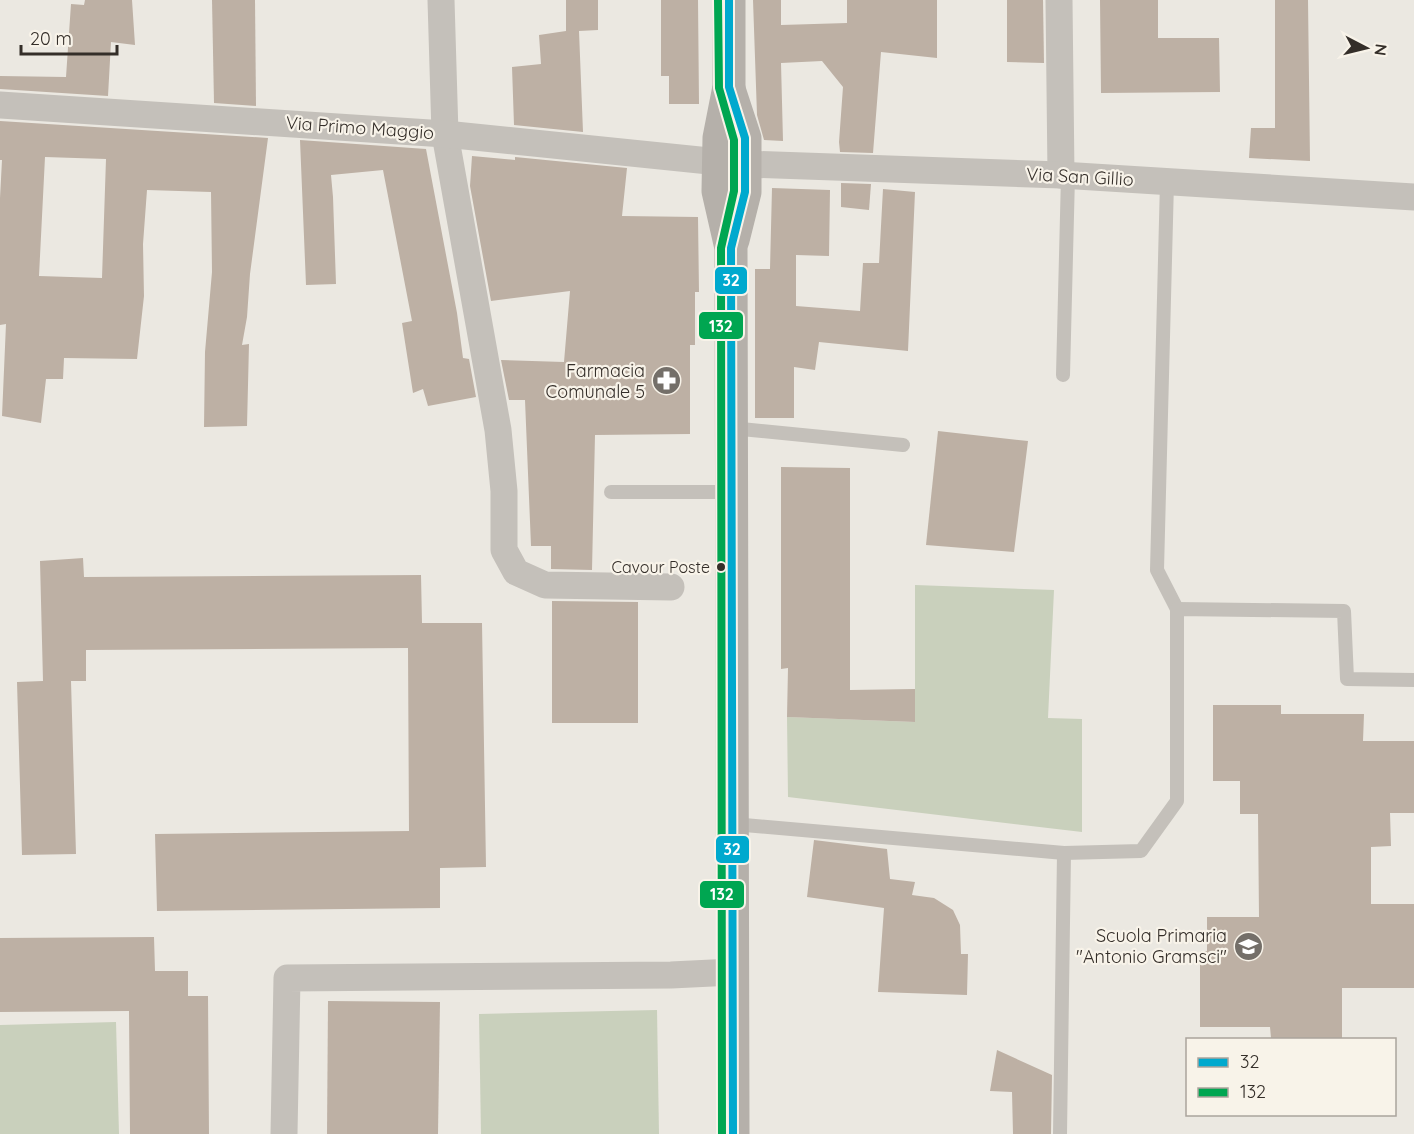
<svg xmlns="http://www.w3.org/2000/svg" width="1414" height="1134" viewBox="0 0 1414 1134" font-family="Quicksand,sans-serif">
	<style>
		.green { fill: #c9d0bc }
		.building { fill: #bdb0a4; fill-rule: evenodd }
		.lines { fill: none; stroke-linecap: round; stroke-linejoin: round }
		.service { stroke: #c4c0ba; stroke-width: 14 }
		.minor { stroke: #c4c0ba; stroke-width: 27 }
		.secondary { stroke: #b5b0aa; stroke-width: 33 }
		.bus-1-casing { stroke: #f8f3e9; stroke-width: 12 }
		.bus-2-casing { stroke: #f8f3e9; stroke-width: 12 }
		.bus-1 { stroke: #00a9ce; stroke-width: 8 }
		.bus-2 { stroke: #00a651; stroke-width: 8 }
		.bus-dot { fill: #342e29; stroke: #f8f3e9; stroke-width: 2 }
		.labels { text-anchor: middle; stroke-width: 4.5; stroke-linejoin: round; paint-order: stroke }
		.bus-label { font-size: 16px; fill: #342e29; stroke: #f8f3e9; text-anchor: end }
		.street-label { font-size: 18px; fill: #342e29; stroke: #f8f3e9 }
		.poi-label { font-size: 18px; fill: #342e29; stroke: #f8f3e9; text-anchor: end }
		.line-badge { stroke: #f8f3e9; stroke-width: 2 }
		.badge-label { font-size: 16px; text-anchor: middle; font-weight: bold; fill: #fff }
	</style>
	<rect width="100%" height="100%" fill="#ebe8e1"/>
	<g class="green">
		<polygon points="915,585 1054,590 1048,718 1082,719 1082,832 788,797 787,717 915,722"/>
		<polygon points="657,1010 659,1134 481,1134 479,1014"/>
		<polygon points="116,1022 119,1134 0,1134 0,1025"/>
	</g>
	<g class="building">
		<polygon points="85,0 132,0 135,45 111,42 108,96 0,89 0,76 66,77 71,4 84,5"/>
		<polygon points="212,0 255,0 256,106 214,103"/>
		<polygon points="566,0 598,0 598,30 579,31 583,132 514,125 512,67 541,64 539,35 566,31"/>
		<polygon points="661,0 698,0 699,104 669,104 669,76 661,76"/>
		<polygon points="753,0 781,0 781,25 847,23 847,0 937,0 937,58 881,52 873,153 840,152 839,142 843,87 822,61 781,63 783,141 764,140 757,115"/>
		<polygon points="1007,0 1043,0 1044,63 1007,62"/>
		<polygon points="1100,0 1158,0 1158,38 1219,38 1220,92 1101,93"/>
		<polygon points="1275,0 1308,0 1310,161 1249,158 1251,128 1275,128"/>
		<path d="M0,121L268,138L250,274L247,317L242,345L249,344L247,426L204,427L205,352L212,272L211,192L147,190L143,244L144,296L137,359L64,358L63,379H46L41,423L2,416L6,324L0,325V198L2,160H0ZM45,157L106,159L102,278L39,276Z"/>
		<polygon points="300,140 426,149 457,313 463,358 469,359 476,397 428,406 423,389 413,393 402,323 412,321 383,170 331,175 333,197 336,284 306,285"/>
		<polygon points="472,156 515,160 515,157 627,168 622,216 698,217 699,292 695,292 695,345 690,345 690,434 595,435 592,570 551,569 551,546 531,546 525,400 509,400 501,360 564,362 570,291 491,301 470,186"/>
		<polygon points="841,183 871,184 869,210 841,207"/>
		<polygon points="772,188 830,190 829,256 796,255 796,306 860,311 863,263 879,263 883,189 915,192 908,351 819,342 815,370 794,367 794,418 755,418 755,269 770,269"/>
		<polygon points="938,431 1028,441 1014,552 926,545"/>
		<polygon points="781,467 850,468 850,690 915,689 915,722 787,717 788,668 781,669"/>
		<polygon points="83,558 84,577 421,575 422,623 482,623 486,867 440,868 440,908 157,911 155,834 409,831 408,648 86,650 86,681 71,681 76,854 22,855 17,682 43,681 40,561"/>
		<polygon points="552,601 638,602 638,723 552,723"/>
		<polygon points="1213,705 1281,705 1281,714 1364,714 1363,741 1414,741 1414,813 1390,813 1391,846 1371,847 1371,904 1414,904 1414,988 1342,988 1342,1038 1271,1038 1270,1027 1200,1027 1200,951 1207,951 1207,917 1259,917 1258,814 1240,814 1240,781 1213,781"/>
		<polygon points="814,840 887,849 890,879 915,882 912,895 934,898 953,910 960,925 961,954 968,954 967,995 878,992 884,908 807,897"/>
		<polygon points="154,937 155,971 188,971 188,996 208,996 209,1134 130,1134 129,1011 0,1012 0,938"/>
		<polygon points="328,1001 440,1002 438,1134 327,1134"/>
		<polygon points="997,1050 1052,1075 1051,1134 1013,1134 1012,1092 990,1091"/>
	</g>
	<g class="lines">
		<g class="service">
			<polyline points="1167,182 1157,570 1177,609"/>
			<polyline points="1063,375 1068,176"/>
			<polyline points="731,428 903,445"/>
			<polyline points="611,492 731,492"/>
			<polyline points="733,824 1064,853 1141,851 1177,801 1177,609 1344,611 1347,679 1414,680"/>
			<polyline points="1060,1134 1064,853"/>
		</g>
		<g class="minor">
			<polyline points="441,0 445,134 498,430 504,491 504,550 516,572 545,585 671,587"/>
			<polyline points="1059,0 1061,175"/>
			<polyline points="0,105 445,134 719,162"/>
			<polyline points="745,164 1061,175 1414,197"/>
			<polyline points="284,1134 287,978 671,975 733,972"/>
		</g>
		<g class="secondary">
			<polyline points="729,0 729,87 719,138 718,191 731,248 733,1134"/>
			<polyline points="729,89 745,138 745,192 733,240"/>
		</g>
		<defs>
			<polyline id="bus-1" points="729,0 729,87 745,138 745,192 731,248 733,1134"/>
			<polyline id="bus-2" points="718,0 719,88 734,140 734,191 721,248 722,1134"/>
		</defs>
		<use href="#bus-1" class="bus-1-casing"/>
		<use href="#bus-2" class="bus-2-casing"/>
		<use href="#bus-1" class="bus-1"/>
		<use href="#bus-2" class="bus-2"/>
	</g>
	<defs>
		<symbol id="pharmacy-disc" viewBox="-11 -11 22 22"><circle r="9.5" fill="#746f69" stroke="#f8f3e9"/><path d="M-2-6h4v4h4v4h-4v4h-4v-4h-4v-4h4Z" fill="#fff"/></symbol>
		<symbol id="school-disc" viewBox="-11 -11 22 22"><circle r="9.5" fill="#746f69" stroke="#f8f3e9"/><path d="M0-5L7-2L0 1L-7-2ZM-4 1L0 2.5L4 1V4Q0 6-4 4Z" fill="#fff"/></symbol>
	</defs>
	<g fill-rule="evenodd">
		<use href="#pharmacy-disc" x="650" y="364" width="33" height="33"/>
		<use href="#school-disc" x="1232" y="930" width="33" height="33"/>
	</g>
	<circle class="bus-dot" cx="721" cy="567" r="5"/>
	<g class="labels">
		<g class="bus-label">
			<text x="710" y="573">Cavour Poste</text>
		</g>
		<g class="street-label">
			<text transform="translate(360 128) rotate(4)" y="6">Via Primo Maggio</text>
			<text transform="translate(1080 177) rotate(3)" y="6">Via San Gillio</text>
		</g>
		<g class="poi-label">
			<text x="645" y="377">Farmacia<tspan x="645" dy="21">Comunale 5</tspan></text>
			<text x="1227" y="942">Scuola Primaria<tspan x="1227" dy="21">"Antonio Gramsci"</tspan></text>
		</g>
	</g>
	<g class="line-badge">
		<rect x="714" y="266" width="34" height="29" rx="6" fill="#00a9ce"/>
		<rect x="698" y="311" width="46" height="29" rx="6" fill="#00a651"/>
		<rect x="715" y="835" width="35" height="29" rx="6" fill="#00a9ce"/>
		<rect x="699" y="880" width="46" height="29" rx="6" fill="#00a651"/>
	</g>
	<g class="badge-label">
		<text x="731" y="286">32</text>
		<text x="721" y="332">132</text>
		<text x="732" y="855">32</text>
		<text x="722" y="900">132</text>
	</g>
	<rect x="1186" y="1038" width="210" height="78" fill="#f8f3e9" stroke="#aaa49c" stroke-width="1.5"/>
	<rect x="1198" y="1058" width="30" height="9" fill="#00a9ce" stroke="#aaa49c" stroke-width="1.5"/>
	<text x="1240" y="1068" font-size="18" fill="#342e29">32</text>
	<rect x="1198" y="1088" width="30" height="9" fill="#00a651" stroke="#aaa49c" stroke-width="1.5"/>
	<text x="1240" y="1098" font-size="18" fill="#342e29">132</text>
	<g transform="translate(1366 48) rotate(97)" stroke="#f8f3e9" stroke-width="4.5" paint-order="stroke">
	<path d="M0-4.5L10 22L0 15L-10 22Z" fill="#342e29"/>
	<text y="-9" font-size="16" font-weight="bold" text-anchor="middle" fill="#342e29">N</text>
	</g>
	<path d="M21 45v9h96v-9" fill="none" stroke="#342e29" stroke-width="3"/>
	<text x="30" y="45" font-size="18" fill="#342e29" stroke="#f8f3e9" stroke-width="4.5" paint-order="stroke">20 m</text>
</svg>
